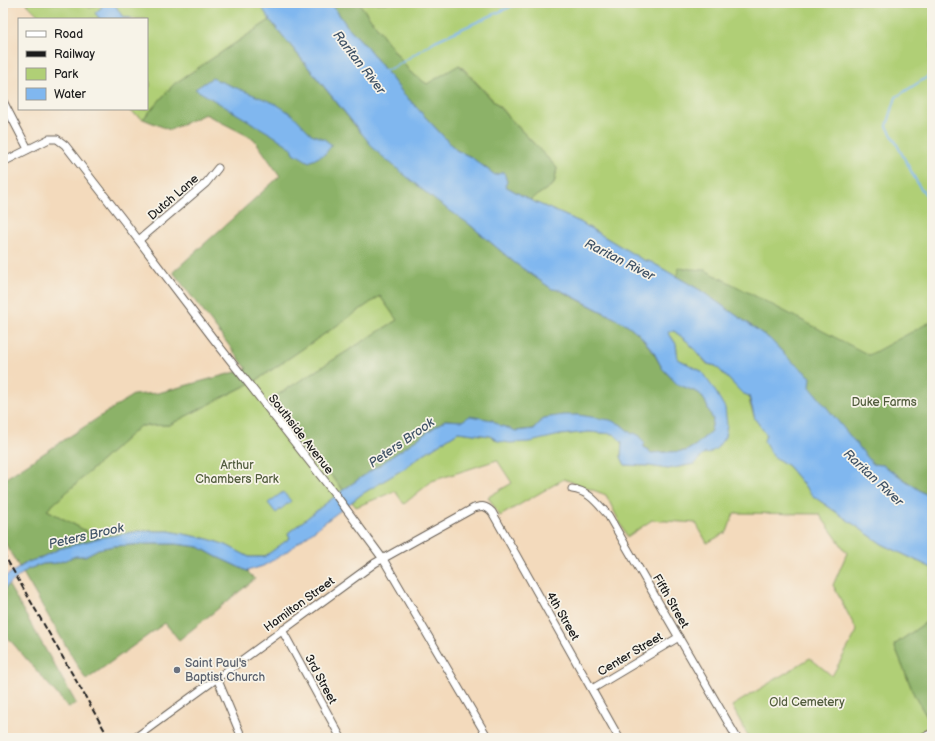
<svg xmlns="http://www.w3.org/2000/svg" width="935" height="741" viewBox="0 0 935 741" font-family="'Balsamiq Sans',sans-serif">
	<style>
		.green { fill: #b0cf76; stroke: #667649 }
		.forest { fill: #8cb267; stroke: #546742 }
		.water { fill: #80b7ef; stroke: #4e6a86 }
		.lines { fill: none; stroke-linecap: round; stroke-linejoin: round }
		.stream { stroke: #80b7ef; stroke-width: 2 }
		.street-casing { stroke: #675e54; stroke-width: 9 }
		.secondary-casing { stroke: #675e54; stroke-width: 12 }
		.street { stroke: #fff; stroke-width: 7 }
		.secondary { stroke: #fff; stroke-width: 10 }
		.rail { stroke: #1c1c1c; stroke-width: 2; stroke-dasharray: 6 3; stroke-linecap: butt }
		.worship-dot { fill: #6b7280; stroke: #f7f3e8; stroke-width: 1.5 }
		.labels { text-anchor: middle; stroke-width: 3.5; stroke-linejoin: round; paint-order: stroke }
		.street-label { font-size: 12px; fill: #1c1c1c; stroke: #f7f3e8 }
		.park-label { font-size: 12px; fill: #505b3c; stroke: #f7f3e8 }
		.worship-label { font-size: 12px; fill: #5b616d; stroke: #f7f3e8; text-anchor: start }
		.water-label { font-size: 13px; font-style: italic; fill: #3f5266; stroke: #f7f3e8 }
	</style>
	<rect width="100%" height="100%" fill="#f7f3e8"/>
	<filter id="ink" filterUnits="userSpaceOnUse"><feTurbulence type="fractalNoise" baseFrequency=".025" numOctaves="2"/><feDisplacementMap in="SourceGraphic" scale="8" xChannelSelector="R" yChannelSelector="G"/><feConvolveMatrix kernelMatrix="1 2 1 2 8 2 1 2 1" color-interpolation-filters="sRGB"/></filter>
	<filter id="wash" filterUnits="userSpaceOnUse"><feTurbulence type="fractalNoise" baseFrequency=".012" numOctaves="4" result="noise"/><feDisplacementMap in="SourceGraphic" scale="16" xChannelSelector="R" yChannelSelector="G"/><feGaussianBlur stdDeviation="0.9" result="paint"/><feColorMatrix in="noise" values="0 0 0 0 0 0 0 0 0 0 0 0 0 0 0 0 0 1.4 0 .05"/><feComposite in="paint" operator="in"/></filter>
	<g filter="url(#wash)">
		<rect width="100%" height="100%" fill="#f3dabc"/>
		<g class="green">
			<polygon points="26,3 84,3 90,8 100,3 102,7 95,13 100,19 42,19"/>
			<polygon points="114,3 259,3 270,20 174,84 143,119 127,109 147,109 147,89 150,86 147,60 147,19 134,19 122,16"/>
			<polygon points="359,3 932,3 932,495 678,268 677,277 651,262 643,260 580,222 530,200 554,184 557,168 460,65 427,84 410,72"/>
			<polygon points="380,296 397,320 274,397 321,463 343,490 288,533 290,538 264,557 249,557 226,545 208,539 169,531 139,531 99,538 47,510 140,426 169,425 237,390 257,380"/>
			<polygon points="674,331 688,342 707,364 716,366 742,393 749,396 750,404 755,419 766,434 773,456 788,466 813,496 882,544 932,568 932,618 894,645 915,697 932,725 911,738 749,738 732,706 810,658 832,676 857,631 833,585 847,553 819,514 734,513 727,532 707,543 696,523 652,520 627,537 606,495 564,479 500,516 488,497 512,483 497,460 432,481 404,504 395,491 356,507 352,502 362,494 405,468 419,457 458,432 490,436 498,441 590,432 614,434 622,442 621,457 625,465 649,466 668,469 694,464 705,453 701,371 678,359 676,344 668,332"/>
		</g>
		<g class="forest">
			<polygon points="331,3 359,3 410,72 427,84 459,65 557,168 554,184 530,200 505,186 484,166 481,166 471,157 456,150 403,93 367,47 347,26"/>
			<polygon points="270,20 361,133 515,263 552,289 559,290 628,325 639,334 653,352 662,368 677,384 699,393 705,401 713,420 711,431 696,445 686,451 651,453 632,434 620,424 579,415 544,418 534,429 515,431 499,425 492,420 462,421 445,420 343,490 321,463 274,397 397,320 380,296 257,380 237,390 169,425 140,426 47,510 99,538 59,549 40,558 28,562 19,567 3,539 3,480 133,395 158,393 247,369 173,272 280,176 254,139 205,114 170,130 143,119 174,84"/>
			<polygon points="678,268 705,270 869,355 932,321 932,495 928,496 883,465 873,465 809,387 789,359 770,339 700,290 677,277"/>
			<polygon points="147,544 176,544 199,547 215,556 247,571 255,579 179,640 165,623 86,680 23,573 28,569 43,564 57,563 76,556 85,556 98,549 114,546"/>
			<polygon points="8,584 76,703 69,708 3,632 3,593"/>
			<polygon points="932,618 932,725 915,697 894,645"/>
		</g>
		<g class="water">
			<polygon points="100,3 114,3 122,16 134,19 100,19 95,13 102,7"/>
			<polygon points="259,3 331,3 347,26 367,47 403,93 456,150 471,157 495,175 504,172 507,182 505,186 530,200 580,222 643,260 651,262 700,290 770,339 789,359 811,377 810,387 873,464 883,465 928,496 932,495 932,568 882,544 813,496 788,466 773,456 764,441 766,434 755,419 749,396 742,393 716,366 708,364 688,342 674,331 668,332 676,344 678,359 701,371 714,389 725,408 727,425 725,437 717,448 708,454 705,453 694,464 668,469 649,466 625,465 621,457 622,442 614,434 589,432 560,435 530,442 510,443 498,441 490,436 458,432 419,457 405,468 362,494 282,555 263,566 247,571 215,556 199,547 176,544 147,544 114,546 98,549 85,556 76,556 57,563 43,564 28,569 6,587 3,593 3,578 28,562 40,558 59,549 99,538 139,531 169,531 208,539 226,545 249,557 264,557 290,538 288,533 343,490 445,420 462,421 470,416 492,420 499,425 516,431 534,429 544,418 563,415 579,415 610,420 620,424 632,434 634,433 640,436 645,444 643,446 651,453 686,451 696,445 711,431 713,420 705,401 699,393 677,384 662,368 653,351 639,334 628,325 560,290 552,289 515,263 469,224 436,201 376,151 270,20"/>
			<polygon points="212,78 276,104 293,115 311,134 324,139 332,145 325,154 309,162 294,153 292,148 274,136 195,89"/>
			<polygon points="283,492 291,501 276,513 268,503"/>
		</g>
		<g class="lines">
			<g class="stream">
				<polyline points="385,71 395,67 435,41 519,3"/>
				<polyline points="932,74 896,97 887,126 919,186 932,203"/>
			</g>
		</g>
	</g>
	<g filter="url(#ink)">
		<g class="lines">
			<defs>
				<g id="street">
					<polyline points="3,101 28,149"/>
					<polyline points="3,162 49,139 57,139 65,145 124,221 212,337 335,494 383,559 488,738"/>
					<polyline points="139,240 206,183 218,168"/>
					<path d="M572,489C589,491 597,503 608,515L737,738"/>
					<polyline points="282,630 341,738"/>
					<polyline points="217,678 242,738"/>
					<polyline points="592,689 679,637"/>
					<path d="M135,738L375,563L474,508C482,506 485,505 492,512L619,738"/>
				</g>
				<polyline id="secondary" points="925,738 932,735"/>
			</defs>
			<use href="#street" class="street-casing"/>
			<use href="#secondary" class="secondary-casing"/>
			<use href="#street" class="street"/>
			<use href="#secondary" class="secondary"/>
			<polyline class="rail" points="3,553 109,738"/>
		</g>
	</g>
	<circle class="worship-dot" cx="177" cy="670" r="4"/>
	<g class="labels">
		<g class="street-label">
			<text transform="translate(173 197) rotate(-41)" y="4">Dutch Lane</text>
			<text transform="translate(301 434) rotate(52)" y="4">Southside Avenue</text>
			<text transform="translate(671 601) rotate(60)" y="4">Fifth Street</text>
			<text transform="translate(299 604) rotate(-36)" y="4">Hamilton Street</text>
			<text transform="translate(563 616) rotate(60)" y="4">4th Street</text>
			<text transform="translate(630 654) rotate(-31)" y="4">Center Street</text>
			<text transform="translate(321 679) rotate(62)" y="4">3rd Street</text>
		</g>
		<g class="park-label">
			<text x="884" y="406">Duke Farms</text>
			<text x="237" y="469">Arthur<tspan x="237" dy="14">Chambers Park</tspan></text>
			<text x="807" y="706">Old Cemetery</text>
		</g>
		<g class="worship-label">
			<text x="185" y="667">Saint Paul's<tspan x="185" dy="14">Baptist Church</tspan></text>
		</g>
		<g class="water-label">
			<text transform="translate(360 62) rotate(52)" y="5">Raritan River</text>
			<text transform="translate(620 259) rotate(27)" y="5">Raritan River</text>
			<text transform="translate(401 442) rotate(-35)" y="5">Peters Brook</text>
			<text transform="translate(874 477) rotate(43)" y="5">Raritan River</text>
			<text transform="translate(86 535) rotate(-13)" y="5">Peters Brook</text>
		</g>
	</g>
	<rect width="935" height="741" fill="none" stroke="#f7f3e8" stroke-width="16"/>
	<rect x="18" y="18" width="130" height="92" fill="#f7f3e8" stroke="#9f9d96"/>
	<rect x="26" y="31" width="20" height="6" fill="#ffffff" stroke="#9f9d96"/>
	<text x="54" y="38" font-size="12" fill="#1c1c1c">Road</text>
	<rect x="26" y="51" width="20" height="6" fill="#1c1c1c" stroke="#9f9d96"/>
	<text x="54" y="58" font-size="12" fill="#1c1c1c">Railway</text>
	<rect x="26" y="68" width="20" height="12" fill="#b0cf76" stroke="#9f9d96"/>
	<text x="54" y="78" font-size="12" fill="#1c1c1c">Park</text>
	<rect x="26" y="88" width="20" height="12" fill="#80b7ef" stroke="#9f9d96"/>
	<text x="54" y="98" font-size="12" fill="#1c1c1c">Water</text>
</svg>
